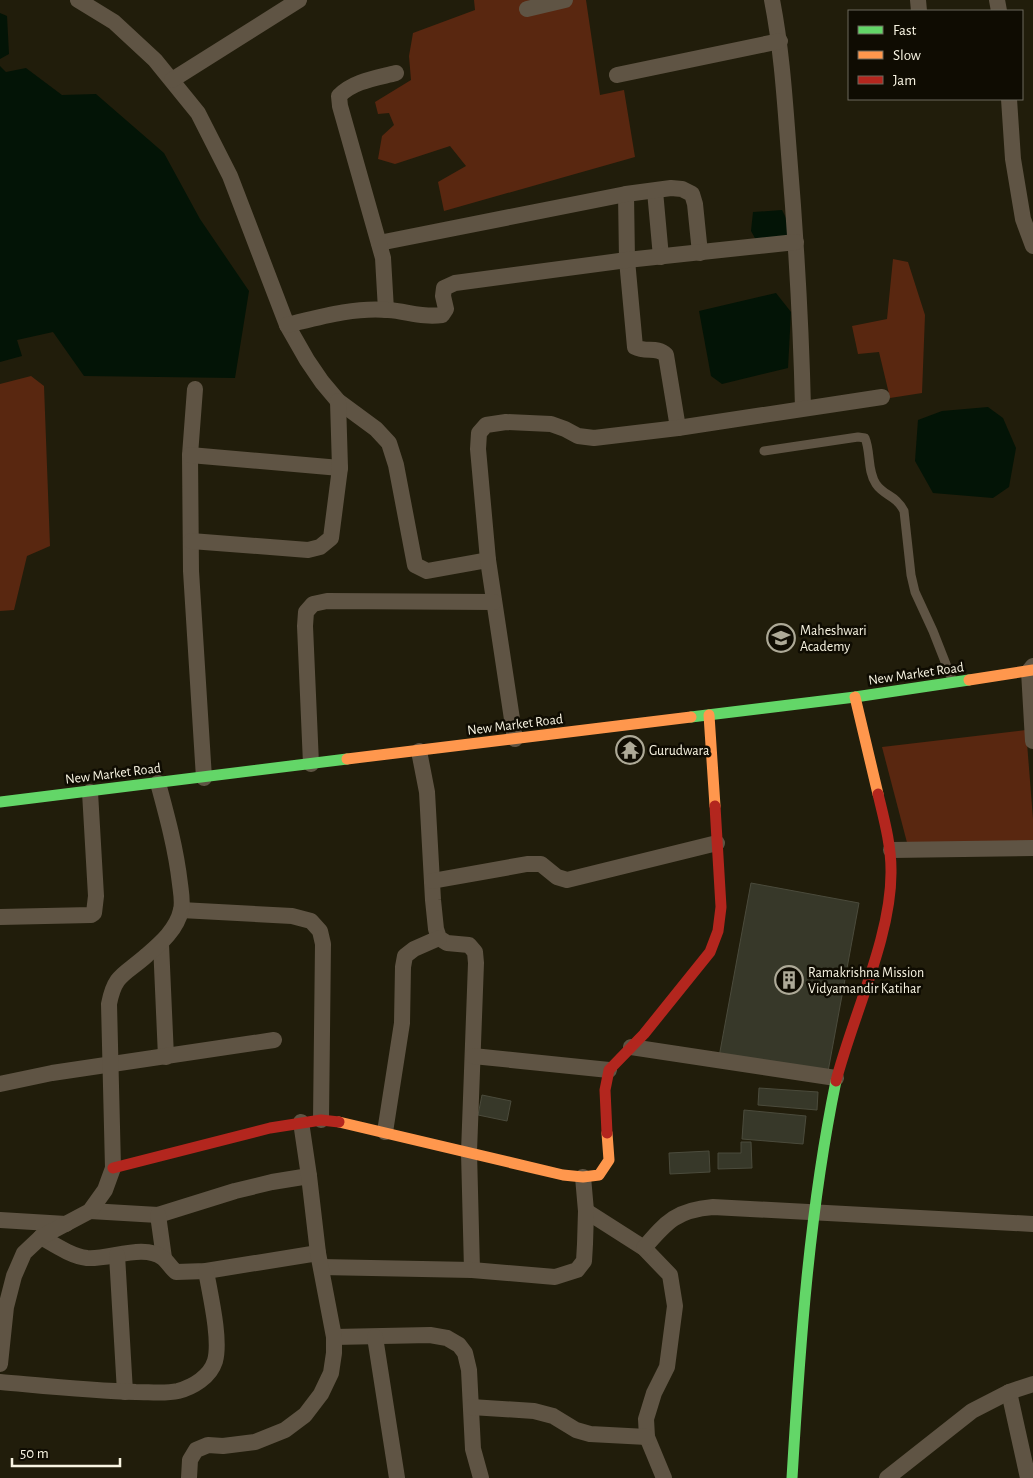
<svg xmlns="http://www.w3.org/2000/svg" width="1033" height="1478" viewBox="0 0 1033 1478" font-family="'Alegreya Sans',sans-serif">
	<style>
		.green { fill: #592710 }
		.water { fill: #031406 }
		.building { fill: #373829; stroke: #4b4b3c }
		.lines { fill: none; stroke-linecap: round; stroke-linejoin: round }
		.lane { stroke: #5f5444; stroke-width: 9 }
		.street { stroke: #5f5444; stroke-width: 16 }
		.fast { stroke: #63d668; stroke-width: 11 }
		.slow { stroke: #ff974d; stroke-width: 11 }
		.jam { stroke: #b3261e; stroke-width: 11 }
		.labels { text-anchor: middle; stroke-width: 5; stroke-linejoin: round; paint-order: stroke }
		.poi-label { font-size: 14px; fill: #f9f5e3; stroke: #0f0c02; text-anchor: start }
		.street-label { font-size: 14px; fill: #f9f5e3; stroke: #0f0c02 }
	</style>
	<rect width="100%" height="100%" fill="#211d0b"/>
	<g class="green">
		<polygon points="474,0 586,0 600,95 624,90 635,157 444,211 438,182 466,166 450,146 395,164 378,159 382,136 394,125 389,113 378,114 375,102 411,80 409,56 413,33 475,10"/>
		<polygon points="893,259 908,262 925,315 922,393 890,398 879,352 858,354 852,326 887,319"/>
		<polygon points="31,376 44,386 50,546 27,556 14,610 0,611 0,384"/>
		<polygon points="1026,730 1033,819 1033,842 910,854 882,747"/>
	</g>
	<g class="water">
		<polygon points="0,13 7,16 9,54 0,59"/>
		<polygon points="0,66 6,72 26,68 62,95 96,94 164,153 200,219 249,291 235,378 84,376 53,332 17,340 22,356 0,362"/>
		<polygon points="782,210 791,228 782,243 756,240 751,231 753,212"/>
		<polygon points="776,293 791,312 788,368 722,384 711,376 699,311"/>
		<polygon points="988,407 1003,418 1016,448 1009,487 993,498 933,493 915,461 918,420 942,411"/>
	</g>
	<g class="building">
		<polygon points="751,883 859,903 827,1077 719,1057"/>
		<polygon points="759,1088 818,1092 817,1110 758,1105"/>
		<polygon points="482,1095 511,1101 507,1121 478,1115"/>
		<polygon points="744,1110 806,1116 803,1144 742,1139"/>
		<polygon points="741,1142 751,1142 752,1168 718,1169 718,1153 741,1153"/>
		<polygon points="709,1151 710,1172 670,1174 669,1153"/>
	</g>
	<g class="lines">
		<path class="lane" d="M764,451L858,437L865,438C871,452 867,471 876,484C884,496 896,495 904,511L911,575L915,592L933,631L953,682"/>
		<g class="street">
			<polyline points="78,0 114,22 155,60 198,113 230,176 287,325 307,360 322,382 338,401 376,429 389,443 396,465 415,565 427,571 488,560"/>
			<path d="M772,0C782,51 785,103 789,154C796,239 801,323 803,408"/>
			<polyline points="918,0 919,11"/>
			<polyline points="997,0 999,11"/>
			<polyline points="527,9 565,0"/>
			<polyline points="617,75 780,41"/>
			<polyline points="172,80 299,0"/>
			<polyline points="1009,99 1013,159 1023,219 1033,246"/>
			<polyline points="655,191 661,257"/>
			<path d="M626,194L627,260L635,347C646,353 657,346 666,355L678,428"/>
			<polyline points="379,243 626,194 671,188 682,189 692,194 695,204 700,253"/>
			<path d="M386,310L383,258L340,106L339,96C353,81 377,78 396,73"/>
			<path d="M287,325C320,317 354,307 388,310C406,311 423,318 442,315L446,309L443,296L444,288L455,283L627,260L796,242"/>
			<polyline points="195,389 190,455 191,571 204,778"/>
			<polyline points="190,455 340,468"/>
			<polyline points="191,541 308,550 320,547 331,538 340,468 338,401"/>
			<polyline points="1033,666 1029,671 1033,741"/>
			<polyline points="515,739 488,560 478,449 479,433 486,425 506,422 551,424 565,429 578,436 594,438 678,428 882,397"/>
			<polyline points="419,751 427,792 433,900 436,929 439,938 447,943 469,945 475,952 476,963 469,1152 472,1270"/>
			<polyline points="311,764 305,626 306,612 313,604 327,601 494,602"/>
			<polyline points="891,850 1033,848"/>
			<polyline points="432,881 527,864 541,864 557,877 567,880 717,843"/>
			<polyline points="181,910 292,916 311,921 320,931 323,944 321,1120"/>
			<polyline points="0,917 91,915 94,913 96,896 90,792"/>
			<polyline points="161,944 166,1057"/>
			<polyline points="631,1047 836,1078"/>
			<polyline points="473,1056 609,1070"/>
			<polyline points="0,1084 52,1073 274,1040"/>
			<polyline points="385,1132 402,1023 403,967 405,956 414,949 439,938"/>
			<polyline points="90,1211 158,1215 235,1191 272,1182 309,1176"/>
			<polyline points="586,1211 644,1248 670,1275 675,1306 667,1367 654,1393 646,1419 647,1437 664,1478"/>
			<polyline points="158,1215 164,1258"/>
			<polyline points="0,1220 66,1224"/>
			<path d="M41,1237C55,1245 71,1256 87,1258C109,1260 144,1243 163,1258C168,1262 171,1268 176,1272L206,1271L318,1253"/>
			<path d="M644,1248C667,1221 677,1210 713,1207L1033,1224"/>
			<polyline points="117,1255 125,1392"/>
			<polyline points="321,1267 472,1270 555,1277 577,1270 584,1261 585,1244 586,1211 583,1177"/>
			<polyline points="334,1337 430,1335 447,1338 459,1345 465,1353 469,1370 473,1449 481,1478"/>
			<polyline points="375,1337 397,1478"/>
			<path d="M0,1364L6,1307L14,1276L24,1253L41,1237L90,1211L105,1190L113,1168L109,1004C115,973 125,975 147,955C161,943 177,929 181,910C183,902 181,892 180,884C176,849 167,816 158,783"/>
			<path d="M0,1382C45,1386 91,1391 136,1392C150,1392 165,1394 178,1391C193,1387 210,1377 215,1361C221,1340 210,1294 206,1271"/>
			<polyline points="1009,1392 1028,1478"/>
			<polyline points="471,1407 534,1411 553,1416 576,1430 590,1434 647,1437"/>
			<polyline points="189,1478 190,1460 196,1450 208,1445 223,1446 255,1442 285,1430 305,1415 321,1394 331,1373 334,1353 334,1337 318,1253 309,1176 301,1122"/>
			<polyline points="887,1478 972,1411 1009,1392 1033,1384"/>
		</g>
		<g class="fast">
			<polyline points="691,717 855,697 969,680"/>
			<polyline points="0,802 347,759"/>
			<path d="M792,1478C800,1345 809,1212 836,1081"/>
		</g>
		<g class="slow">
			<polyline points="969,680 1033,670"/>
			<polyline points="855,697 878,794"/>
			<polyline points="709,715 715,806"/>
			<polyline points="347,759 691,717"/>
			<polyline points="339,1122 563,1175 583,1177 599,1175 609,1160 607,1133"/>
		</g>
		<g class="jam">
			<path d="M836,1081C853,1015 892,936 891,870C891,844 884,819 878,794"/>
			<polyline points="607,1133 605,1090 609,1070 644,1034 710,952 718,931 721,907 715,806"/>
			<polyline points="113,1168 270,1128 321,1120 339,1122"/>
		</g>
	</g>
	<defs>
		<symbol id="university-ring" viewBox="-11 -11 22 22"><circle r="9.5" fill="#0f0c02" stroke="#ada997" stroke-width="1.5"/><path d="M0-5L7-2L0 1L-7-2ZM-4 1L0 2.5L4 1V4Q0 6-4 4Z" fill="#ada997"/></symbol>
		<symbol id="temple-ring" viewBox="-11 -11 22 22"><circle r="9.5" fill="#0f0c02" stroke="#ada997" stroke-width="1.5"/><path d="M0-6L5-2H3V0L6.5 2.5H4V6H1.5V3h-3V6H-4V2.5H-6.5L-3 0V-2H-5Z" fill="#ada997"/></symbol>
		<symbol id="building-ring" viewBox="-11 -11 22 22"><circle r="9.5" fill="#0f0c02" stroke="#ada997" stroke-width="1.5"/><path d="M-4-6H4V6H1V3H-1V6H-4ZM-2.5-4.3h1.7v1.8h-1.7ZM.8-4.3h1.7v1.8H.8ZM-2.5-1h1.7V.8h-1.7ZM.8-1h1.7V.8H.8Z" fill="#ada997"/></symbol>
	</defs>
	<g fill-rule="evenodd">
		<use href="#university-ring" x="765" y="622" width="32" height="32"/>
		<use href="#temple-ring" x="614" y="734" width="32" height="32"/>
		<use href="#building-ring" x="773" y="964" width="32" height="32"/>
	</g>
	<g class="labels">
		<g class="poi-label">
			<text x="800" y="635">Maheshwari<tspan x="800" dy="16">Academy</tspan></text>
			<text x="649" y="755">Gurudwara</text>
			<text x="808" y="977">Ramakrishna Mission<tspan x="808" dy="16">Vidyamandir Katihar</tspan></text>
		</g>
		<g class="street-label">
			<text transform="translate(916 673) rotate(-8)" y="5">New Market Road</text>
			<text transform="translate(515 724) rotate(-7)" y="5">New Market Road</text>
			<text transform="translate(113 773) rotate(-7)" y="5">New Market Road</text>
		</g>
	</g>
	<rect x="848" y="10" width="175" height="90" fill="#0f0c02" stroke="#6d695c"/>
	<rect x="858" y="26" width="25" height="8" fill="#63d668" stroke="#6d695c"/>
	<text x="893" y="35" font-size="15" fill="#f9f5e3">Fast</text>
	<rect x="858" y="51" width="25" height="8" fill="#ff974d" stroke="#6d695c"/>
	<text x="893" y="60" font-size="15" fill="#f9f5e3">Slow</text>
	<rect x="858" y="76" width="25" height="8" fill="#b3261e" stroke="#6d695c"/>
	<text x="893" y="85" font-size="15" fill="#f9f5e3">Jam</text>
	<path d="M12 1458v8h108v-8" fill="none" stroke="#f9f5e3" stroke-width="2.5"/>
	<text x="20" y="1458" font-size="15" fill="#f9f5e3" stroke="#0f0c02" stroke-width="4" paint-order="stroke">50 m</text>
</svg>
